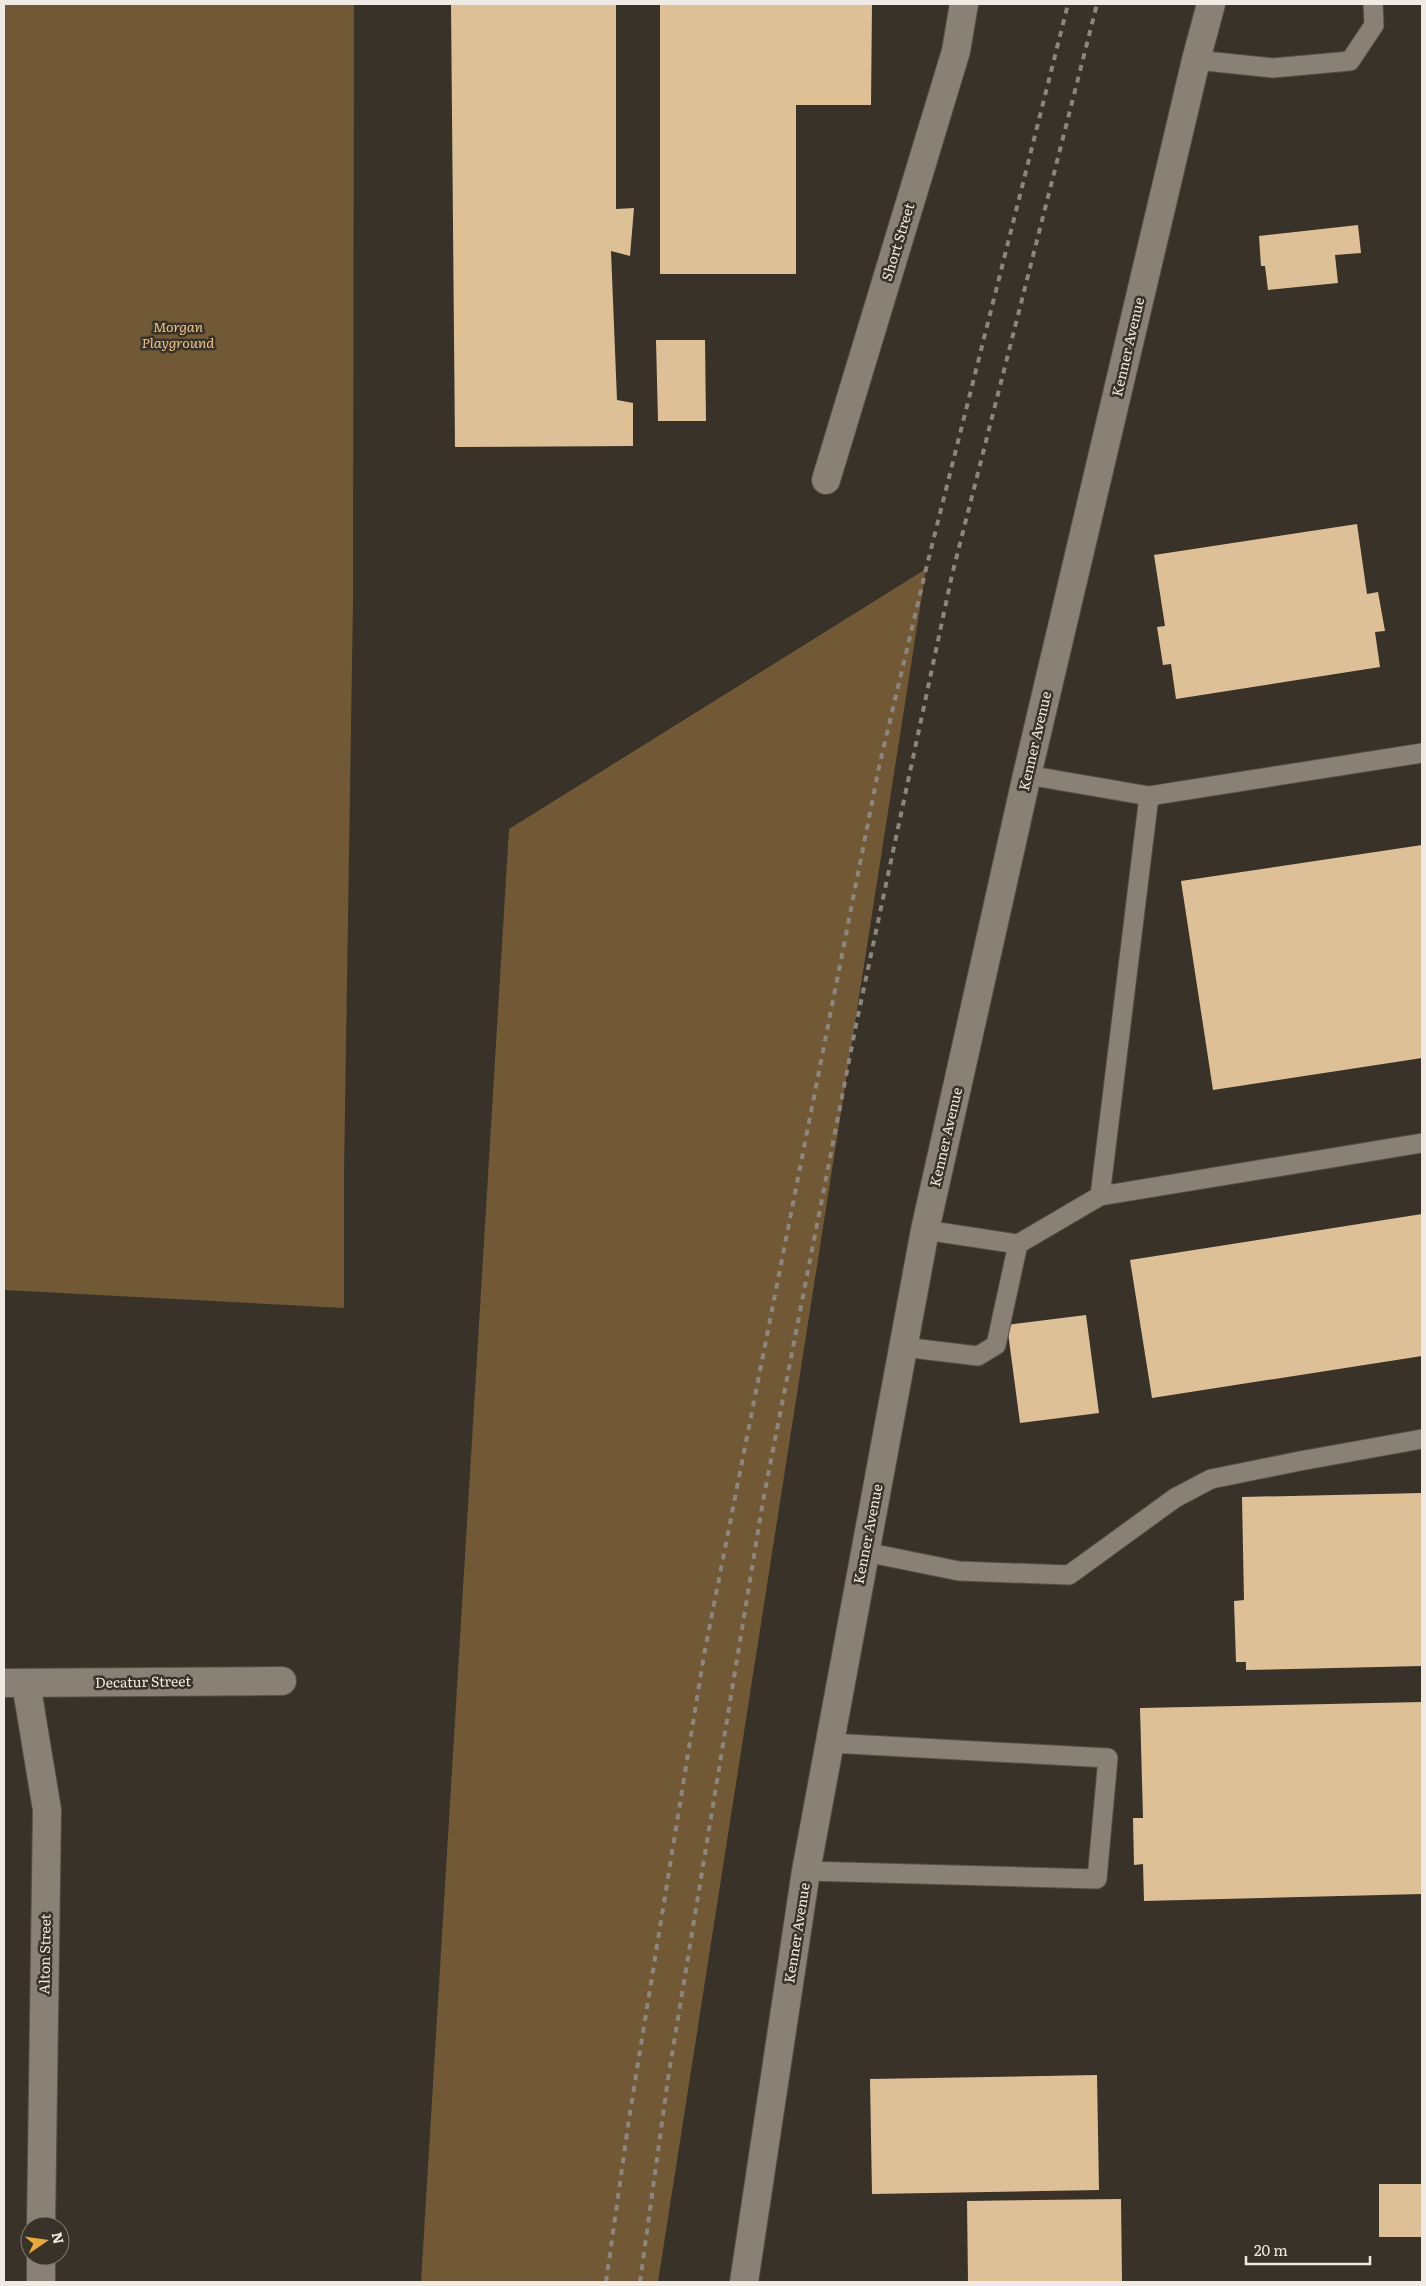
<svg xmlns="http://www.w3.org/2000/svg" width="1426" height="2286" viewBox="0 0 1426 2286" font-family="Literata,serif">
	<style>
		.green { fill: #715936 }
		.building { fill: #dec097 }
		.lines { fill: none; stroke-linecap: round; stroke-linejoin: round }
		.lane-casing { stroke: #564f48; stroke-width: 21 }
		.street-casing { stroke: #564f48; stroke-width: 30 }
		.lane { stroke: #898176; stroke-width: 19 }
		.street { stroke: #898176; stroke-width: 28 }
		.rail { stroke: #8c867e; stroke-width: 4; stroke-dasharray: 6 6; stroke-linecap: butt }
		.labels { text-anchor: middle; stroke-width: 5; stroke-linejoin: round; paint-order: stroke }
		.street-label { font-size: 14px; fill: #efeae4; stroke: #383228 }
		.park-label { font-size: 14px; font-style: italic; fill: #edc283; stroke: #383228 }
	</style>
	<rect width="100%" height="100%" fill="#383228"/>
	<g class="green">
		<polygon points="4,4 354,4 353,601 344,1173 344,1308 4,1290"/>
		<polygon points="926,569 658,2282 421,2282 509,829"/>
	</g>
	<g class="building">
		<polygon points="451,4 616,4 616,209 634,208 630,256 611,251 617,400 633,403 633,446 455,447"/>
		<polygon points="660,4 872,4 871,105 796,105 796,274 660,274"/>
		<polygon points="1358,225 1361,253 1335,255 1338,283 1268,290 1265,266 1261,266 1259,236"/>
		<polygon points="656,340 705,340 706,421 658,421"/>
		<polygon points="1357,524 1367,594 1378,592 1385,631 1375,632 1380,667 1176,699 1171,664 1163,665 1157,627 1165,626 1154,555"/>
		<polygon points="1422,845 1422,1058 1213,1090 1181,881"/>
		<polygon points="1422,1214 1422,1356 1152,1398 1130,1260"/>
		<polygon points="1086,1315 1099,1413 1020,1423 1007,1325"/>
		<polygon points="1422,1493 1422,1666 1246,1670 1246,1662 1236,1662 1234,1601 1244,1600 1242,1497"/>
		<polygon points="1422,1702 1422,1894 1144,1901 1143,1864 1134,1865 1133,1818 1143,1818 1140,1708"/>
		<polygon points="1097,2075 1099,2190 872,2194 870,2079"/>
		<rect x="1379" y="2184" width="43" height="53"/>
		<polygon points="1121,2199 1122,2282 968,2282 967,2201"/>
	</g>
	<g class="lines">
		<defs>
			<g id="lane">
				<polyline points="1196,60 1273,68 1350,61 1374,25 1373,4"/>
				<polyline points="1149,796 1422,753"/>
				<polyline points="1100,1196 1422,1143"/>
				<polyline points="1018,1244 1100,1196 1149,796 1027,775"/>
				<polyline points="903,1347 978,1356 996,1345 1018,1244 925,1230"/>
				<polyline points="865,1552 959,1571 1069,1575 1175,1498 1211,1479 1300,1461 1422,1439"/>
				<polyline points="806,1871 1097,1879 1108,1758 830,1743"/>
			</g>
			<g id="street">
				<polyline points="826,480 956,51 964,4"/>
				<polyline points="4,1683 282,1681"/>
				<polyline points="26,1683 47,1810 41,2226"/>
				<polyline points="41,2282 41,2256"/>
				<polyline points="744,2282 806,1871 925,1230 1027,775 1196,60 1211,4"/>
			</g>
		</defs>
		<use href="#lane" class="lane-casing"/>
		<use href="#street" class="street-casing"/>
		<use href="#lane" class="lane"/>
		<use href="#street" class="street"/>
		<g class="rail">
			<polyline points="606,2282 629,2119 704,1655 879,767 926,569 1068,4"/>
			<polyline points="640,2282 668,2079 763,1501 856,1025 952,575 1097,4"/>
		</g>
	</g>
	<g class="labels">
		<g class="street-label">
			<text transform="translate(898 242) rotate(-73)" y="5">Short Street</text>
			<text transform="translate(1128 347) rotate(-77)" y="5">Kenner Avenue</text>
			<text transform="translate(1035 741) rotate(-77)" y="5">Kenner Avenue</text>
			<text transform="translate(946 1137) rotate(-77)" y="5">Kenner Avenue</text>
			<text transform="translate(868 1534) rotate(-79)" y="5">Kenner Avenue</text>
			<text transform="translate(143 1682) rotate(-1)" y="5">Decatur Street</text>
			<text transform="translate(797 1933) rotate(-81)" y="5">Kenner Avenue</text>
			<text transform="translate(45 1954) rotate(-89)" y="5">Alton Street</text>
		</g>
		<g class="park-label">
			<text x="178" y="332">Morgan<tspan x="178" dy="16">Playground</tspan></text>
		</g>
	</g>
	<rect width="1426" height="2286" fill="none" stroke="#efeae4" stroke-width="10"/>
	<g transform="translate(45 2241) rotate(77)"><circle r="24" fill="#383228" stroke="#817c73"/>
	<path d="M0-4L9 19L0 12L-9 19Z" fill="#eca93a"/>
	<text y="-8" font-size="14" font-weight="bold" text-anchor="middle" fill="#efeae4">N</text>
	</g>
	<path d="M1246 2256v8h124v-8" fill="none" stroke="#efeae4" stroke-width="2.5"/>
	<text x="1254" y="2256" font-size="15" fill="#efeae4" stroke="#383228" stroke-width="4" paint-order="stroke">20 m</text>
</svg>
